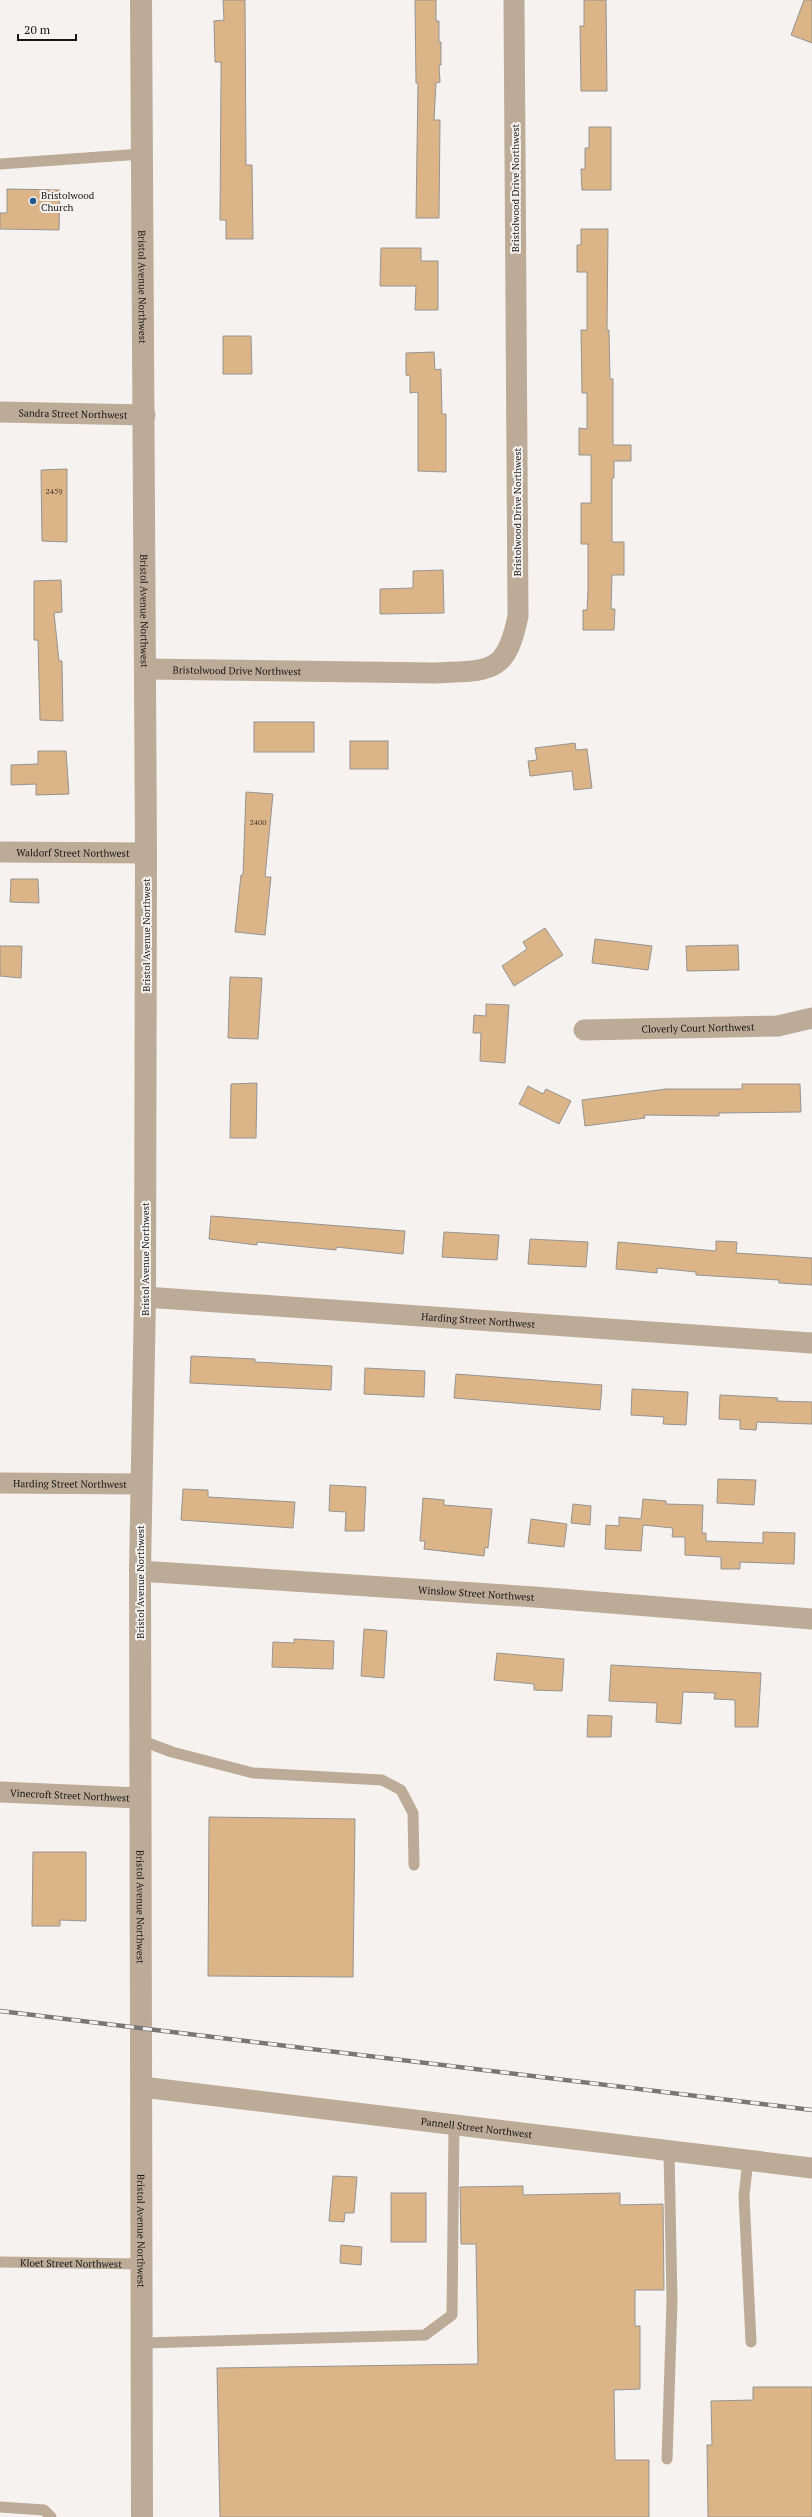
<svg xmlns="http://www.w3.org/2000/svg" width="812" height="2517" viewBox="0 0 812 2517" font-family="'PT Serif',serif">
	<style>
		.building { fill: #dbb487; stroke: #969492 }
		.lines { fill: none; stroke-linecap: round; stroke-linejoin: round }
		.service { stroke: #bcab97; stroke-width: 11 }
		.minor { stroke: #bcab97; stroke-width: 21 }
		.tertiary { stroke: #bcab97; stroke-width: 22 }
		.rail-casing { stroke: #797775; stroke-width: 4.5 }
		.rail { stroke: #f5f2f0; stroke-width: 3; stroke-dasharray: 9; stroke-linecap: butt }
		.poi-dot { fill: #215b92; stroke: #f5f2f0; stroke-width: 1.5 }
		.labels { text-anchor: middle; stroke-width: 4; stroke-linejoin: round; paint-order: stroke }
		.number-label { font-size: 8px; fill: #483e32 }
		.street-label { font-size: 10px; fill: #171615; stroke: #f5f2f0 }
		.poi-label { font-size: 10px; fill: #171615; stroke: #f5f2f0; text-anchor: start }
	</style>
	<rect width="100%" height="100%" fill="#f5f2f0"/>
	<g class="building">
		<polygon points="223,0 245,0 246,165 252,165 253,239 226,239 226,220 220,220 221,78 221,62 215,62 214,21 224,20"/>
		<polygon points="415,0 436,0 436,21 439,21 439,42 441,42 441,65 439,65 440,82 436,83 434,120 440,120 439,218 416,218 418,83 416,83"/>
		<polygon points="584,0 606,0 607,91 581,91 580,26 584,26"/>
		<polygon points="804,0 812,0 812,43 791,35"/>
		<polygon points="589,127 611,127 611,190 582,190 581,169 585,169 585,148 589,148"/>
		<polygon points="7,189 60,190 59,230 0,229 0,213 7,213"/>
		<polygon points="581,229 608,229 607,330 609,330 610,379 613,379 613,445 631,445 631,461 614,461 614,478 612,478 612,542 624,542 624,575 612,575 611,609 615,609 614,630 583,630 583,610 587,610 588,590 588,544 581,544 581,503 591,503 591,455 579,455 579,428 587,429 587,393 582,393 581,330 587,330 587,272 577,272 577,245 581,245"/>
		<polygon points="381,248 421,248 421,261 438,261 438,310 415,310 416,286 380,286"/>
		<polygon points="223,336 251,336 252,374 223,374"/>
		<polygon points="434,352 435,370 441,369 442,414 446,414 446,472 418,471 418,392 410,393 410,376 406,375 406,353"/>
		<polygon points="67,469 67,542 42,541 41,470"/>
		<polygon points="443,570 444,613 380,614 380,589 413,588 413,571"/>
		<polygon points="61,580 62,612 54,613 59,661 62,661 63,721 40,720 38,640 34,640 34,581"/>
		<rect x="254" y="722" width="60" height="30"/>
		<rect x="350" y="741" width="38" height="28"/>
		<polygon points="575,743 576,750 587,749 592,788 574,790 572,771 530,776 528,761 537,760 535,748"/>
		<polygon points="38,751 66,751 69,794 36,795 36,784 11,785 11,765 38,764"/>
		<polygon points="246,792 273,794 265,877 271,877 265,935 235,932 241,875 243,875"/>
		<polygon points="11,879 38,879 39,903 10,902"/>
		<polygon points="545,928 563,955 514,986 502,966 527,949 523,942"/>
		<polygon points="595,939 652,946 648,970 592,963"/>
		<polygon points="738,945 739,970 687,971 686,946"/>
		<polygon points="0,946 22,946 21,978 0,976"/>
		<polygon points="230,977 262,978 258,1039 228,1038"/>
		<polygon points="486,1004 509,1005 505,1063 480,1061 481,1033 473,1033 474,1015 486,1016"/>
		<polygon points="257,1083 256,1138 230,1138 231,1084"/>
		<polygon points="742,1084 800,1084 801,1112 719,1113 719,1116 644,1115 645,1118 585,1126 582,1100 666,1089 742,1089"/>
		<polygon points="528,1086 543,1094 546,1089 571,1101 559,1124 519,1104"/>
		<polygon points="211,1216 405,1231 403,1254 336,1247 336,1250 257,1242 257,1245 209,1239"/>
		<polygon points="444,1232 499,1235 497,1260 442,1257"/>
		<polygon points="530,1239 588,1242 586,1267 528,1264"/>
		<polygon points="716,1241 737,1242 736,1253 812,1258 812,1285 779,1283 779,1280 696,1275 696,1272 657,1268 657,1273 616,1269 618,1242 716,1251"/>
		<polygon points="191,1356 255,1359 255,1362 332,1366 331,1390 190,1383"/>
		<polygon points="365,1368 425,1371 424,1397 364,1394"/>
		<polygon points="456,1374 602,1385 600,1410 454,1398"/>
		<polygon points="632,1389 688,1392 686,1425 663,1424 664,1417 631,1415"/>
		<polygon points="720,1395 778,1398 777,1401 812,1402 812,1424 757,1422 756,1430 740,1429 740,1420 719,1419"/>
		<polygon points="718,1479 756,1480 754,1505 717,1503"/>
		<polygon points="330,1485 366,1487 364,1531 345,1531 346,1512 329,1511"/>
		<polygon points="183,1489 208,1490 208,1497 295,1502 293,1528 181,1520"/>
		<polygon points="423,1498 444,1500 444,1505 492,1509 488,1548 485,1547 484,1556 424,1549 425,1541 420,1541"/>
		<polygon points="643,1499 666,1501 666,1504 703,1505 702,1533 706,1533 706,1541 763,1543 763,1532 795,1533 794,1564 740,1562 740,1569 721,1569 721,1557 685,1555 685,1537 672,1537 673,1528 643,1525 641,1551 605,1549 606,1525 619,1526 619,1517 641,1519"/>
		<polygon points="573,1504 591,1506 590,1525 571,1523"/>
		<polygon points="531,1519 567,1524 564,1547 528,1543"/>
		<polygon points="364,1629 387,1631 384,1678 361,1676"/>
		<polygon points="294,1639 334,1641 333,1669 272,1667 273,1642 294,1643"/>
		<polygon points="497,1653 564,1659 562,1691 534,1690 534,1684 494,1680"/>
		<polygon points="611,1665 761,1673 758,1727 735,1727 735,1700 714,1699 715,1693 683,1692 681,1724 656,1722 657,1703 609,1701"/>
		<polygon points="588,1715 612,1716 611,1737 587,1737"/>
		<polygon points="209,1817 355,1819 353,1977 208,1976"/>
		<polygon points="33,1852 86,1852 86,1921 60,1920 60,1926 32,1926"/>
		<polygon points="333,2176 357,2177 354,2213 345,2213 344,2222 329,2221"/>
		<polygon points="523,2186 523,2195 620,2193 620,2205 663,2204 664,2290 635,2290 635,2326 640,2326 640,2389 614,2390 615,2460 649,2460 649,2517 220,2517 217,2368 478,2364 476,2244 461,2244 460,2187"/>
		<rect x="391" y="2193" width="35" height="49"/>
		<polygon points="341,2245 362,2247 361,2265 340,2263"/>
		<polygon points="753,2387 812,2387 812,2517 708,2517 707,2445 712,2445 711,2401 753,2400"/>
	</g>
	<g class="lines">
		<g class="service">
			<polyline points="0,164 142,154"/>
			<polyline points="140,1740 172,1752 253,1773 382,1780 401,1790 413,1813 414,1865"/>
			<polyline points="748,2160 744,2196 751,2342"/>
			<path id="s1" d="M0,2262L142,2264"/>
			<polyline points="143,2343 425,2335 452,2315 454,2125"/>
			<polyline points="667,2459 672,2301 669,2151"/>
			<polyline points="0,2507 44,2510 51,2517"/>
		</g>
		<g class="minor">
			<path id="s2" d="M0,412L145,415"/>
			<path id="s3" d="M145,669L435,673C489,670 506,676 518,616L514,0"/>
			<path id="s4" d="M0,852L146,853"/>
			<path id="s5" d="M584,1030L778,1026L812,1018"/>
			<path id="s6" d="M145,1297L812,1343"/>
			<path id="s7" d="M0,1483L140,1484"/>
			<path id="s8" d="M140,1571L535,1597L812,1619"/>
			<path id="s9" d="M0,1792L139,1798"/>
			<path id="s10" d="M142,2087L812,2168"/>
		</g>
		<path class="tertiary" id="s11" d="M141,0L146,853L145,1297L140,1571L142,2517"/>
		<defs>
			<polyline id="rail" points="0,2011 812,2110"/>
		</defs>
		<use href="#rail" class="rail-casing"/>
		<use href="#rail" class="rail"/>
	</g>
	<circle class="poi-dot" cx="33" cy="201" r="4"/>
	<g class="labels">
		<g class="number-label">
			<text x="54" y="494">2459</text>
			<text x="258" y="825">2400</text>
		</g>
		<g class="street-label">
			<text transform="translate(515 188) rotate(-90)" y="4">Bristolwood Drive Northwest</text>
			<text dy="4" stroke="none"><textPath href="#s11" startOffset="287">Bristol Avenue Northwest</textPath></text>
			<text dy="4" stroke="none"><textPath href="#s2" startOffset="73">Sandra Street Northwest</textPath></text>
			<text transform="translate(517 512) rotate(-90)" y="4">Bristolwood Drive Northwest</text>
			<text dy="4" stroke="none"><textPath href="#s11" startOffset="611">Bristol Avenue Northwest</textPath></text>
			<text dy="4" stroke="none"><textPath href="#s3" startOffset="92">Bristolwood Drive Northwest</textPath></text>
			<text dy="4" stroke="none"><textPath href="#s4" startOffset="73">Waldorf Street Northwest</textPath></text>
			<text transform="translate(146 935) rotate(-90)" y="4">Bristol Avenue Northwest</text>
			<text dy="4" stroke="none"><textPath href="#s5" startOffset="114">Cloverly Court Northwest</textPath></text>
			<text transform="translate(145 1259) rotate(-90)" y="4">Bristol Avenue Northwest</text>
			<text dy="4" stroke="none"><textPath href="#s6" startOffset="334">Harding Street Northwest</textPath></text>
			<text dy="4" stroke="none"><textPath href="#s7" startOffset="70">Harding Street Northwest</textPath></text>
			<text transform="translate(140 1582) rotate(-90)" y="4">Bristol Avenue Northwest</text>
			<text dy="4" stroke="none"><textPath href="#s8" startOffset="337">Winslow Street Northwest</textPath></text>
			<text dy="4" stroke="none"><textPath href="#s9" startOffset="70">Vinecroft Street Northwest</textPath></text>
			<text dy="4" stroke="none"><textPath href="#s11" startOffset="1907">Bristol Avenue Northwest</textPath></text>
			<text dy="4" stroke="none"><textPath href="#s10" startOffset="337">Pannell Street Northwest</textPath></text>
			<text dy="4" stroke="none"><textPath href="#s11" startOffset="2231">Bristol Avenue Northwest</textPath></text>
			<text dy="4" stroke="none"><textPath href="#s1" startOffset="71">Kloet Street Northwest</textPath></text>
		</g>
		<g class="poi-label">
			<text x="41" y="199">Bristolwood<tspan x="41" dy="12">Church</tspan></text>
		</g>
	</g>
	<path d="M18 34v6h58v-6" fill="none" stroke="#171615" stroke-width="2"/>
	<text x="24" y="34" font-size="12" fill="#171615" stroke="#f5f2f0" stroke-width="3" paint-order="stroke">20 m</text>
</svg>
